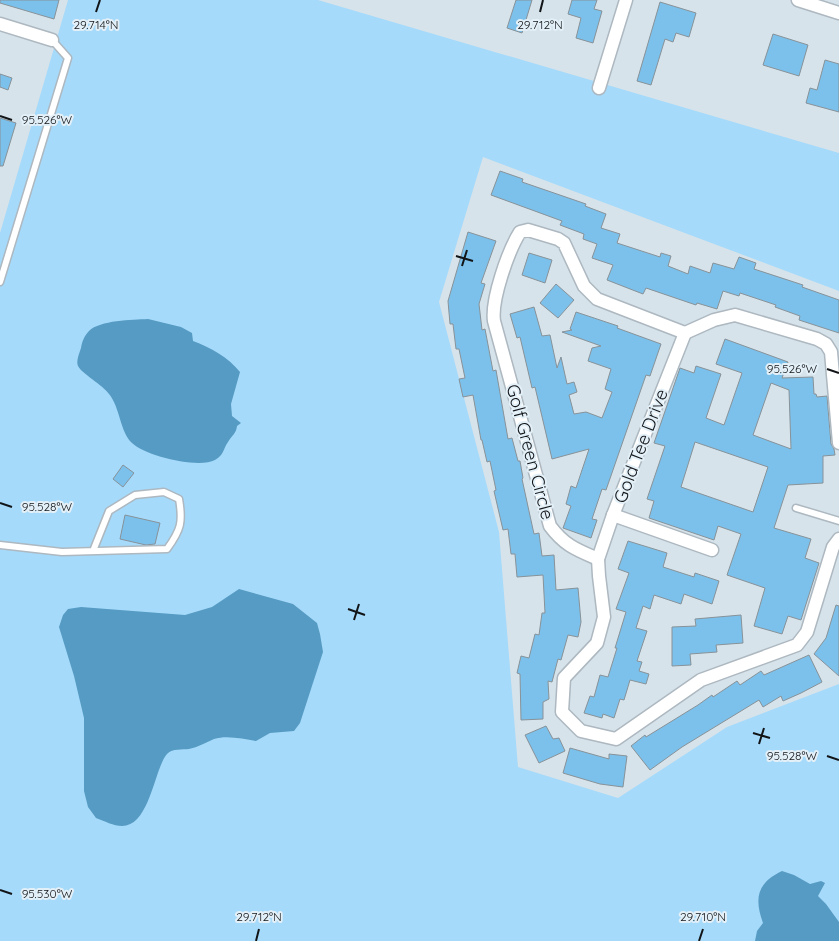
<svg xmlns="http://www.w3.org/2000/svg" width="839" height="941" viewBox="0 0 839 941" font-family="Quicksand,sans-serif">
	<style>
		.green { fill: #a6dafa }
		.water { fill: #569bc3 }
		.building { fill: #7cc1eb; stroke: #879299; fill-rule: evenodd }
		.lines { fill: none; stroke-linecap: round; stroke-linejoin: round }
		.lane-casing { stroke: #adb8c0; stroke-width: 9 }
		.street-casing { stroke: #adb8c0; stroke-width: 15 }
		.lane { stroke: #fff; stroke-width: 6 }
		.street { stroke: #fff; stroke-width: 12 }
		.ticks { fill: none; stroke: #111518; stroke-width: 2 }
		.labels { text-anchor: middle; stroke-width: 4; stroke-linejoin: round; paint-order: stroke }
		.street-label { font-size: 18px; fill: #111518; stroke: #e4f0f8 }
		.ticks-label { font-size: 12px; text-anchor: middle; fill: #111518; stroke: #e4f0f8; stroke-width: 4; stroke-linejoin: round; paint-order: stroke }
	</style>
	<rect width="100%" height="100%" fill="#d7e3ea"/>
	<polygon class="green" points="68,0 318,0 839,153 839,291 483,157 439,302 499,532 518,767 618,798 727,727 839,684 839,941 0,941 0,233"/>
	<g class="water">
		<path d="M148,319L181,327L192,333L193,341C210,347 229,358 240,372L231,404L232,416L241,423L237,426C236,434 232,435 228,442C223,449 224,455 215,460C199,469 145,456 132,443C120,432 120,407 109,394C103,385 81,373 78,366C76,361 79,354 81,348C82,342 84,336 89,331C100,320 132,320 148,319Z"/>
		<path d="M239,589L293,604L317,623L320,634L323,652L300,723L294,731L270,733L256,741C243,739 227,735 214,739C205,743 198,747 189,749C182,750 173,748 167,754C154,769 150,826 122,826C114,826 104,821 96,818L88,807L84,791V718L74,676L59,627L63,615L68,609L81,607L185,615L212,607Z"/>
		<path d="M782,871L794,875L810,884L821,881L825,883L818,896L826,904L839,922V941H755L757,931L763,923C754,898 757,883 782,871Z"/>
	</g>
	<g class="building">
		<polygon points="0,0 59,0 54,19 0,3"/>
		<polygon points="516,0 532,0 522,33 507,28"/>
		<polygon points="572,0 597,0 594,9 602,11 593,43 576,38 581,18 568,14"/>
		<polygon points="660,2 696,13 689,37 676,33 673,42 665,39 651,85 637,81"/>
		<polygon points="773,34 808,45 799,76 763,65"/>
		<polygon points="825,60 839,64 839,112 806,103 810,88 817,90"/>
		<polygon points="0,74 12,78 8,90 0,87"/>
		<polygon points="0,118 16,123 3,166 0,166"/>
		<polygon points="500,171 523,179 522,182 586,204 585,206 606,214 601,228 620,234 617,243 660,257 661,253 671,256 668,266 688,274 690,266 710,273 713,263 734,269 739,257 756,263 754,269 803,285 802,287 839,300 839,333 799,320 800,316 775,307 776,305 740,293 739,296 723,291 717,309 697,303 696,305 646,288 643,294 607,280 613,265 592,258 597,244 583,239 584,234 560,225 562,221 491,195"/>
		<polygon points="468,232 496,241 481,283 485,284 479,304 482,330 485,329 493,371 496,370 508,439 512,438 518,461 520,461 523,478 522,479 534,534 539,533 542,556 554,555 556,590 578,588 581,622 578,637 568,635 561,660 558,659 552,682 548,681 549,699 543,702 543,719 521,720 520,674 517,673 521,656 529,658 535,634 539,635 542,613 545,613 543,575 517,577 515,554 511,554 508,529 503,530 494,491 496,490 490,461 487,462 482,440 481,440 473,395 463,397 459,379 465,378 459,349 456,349 453,324 450,324 448,301"/>
		<polygon points="529,253 552,260 545,283 522,275"/>
		<polygon points="556,284 574,300 558,318 540,303"/>
		<polygon points="534,307 542,336 550,335 557,368 561,357 567,384 574,382 577,392 569,395 574,414 586,412 602,418 612,392 605,389 611,369 588,361 592,348 601,346 562,332 572,330 570,329 576,312 618,326 617,328 661,344 650,376 646,375 606,490 602,489 592,519 597,520 591,538 563,528 571,506 566,504 571,486 576,488 589,449 552,459 535,387 532,388 520,337 517,338 510,314"/>
		<path d="M725,339L788,362L782,378L813,377L814,394H816L817,397L827,396L831,444L834,449L835,455L823,456V483L788,485L774,528L811,539L805,558L819,563L801,620L788,616L782,634L754,626L765,588L727,575L741,534L718,526L714,540L649,518L654,501L647,499L665,446L654,443L680,368L694,373L696,366L721,374L706,418L724,425L742,373L716,364ZM771,383L789,390L791,449L753,435ZM695,442L768,467L753,512L681,487Z"/>
		<polygon points="123,465 134,473 123,487 113,479"/>
		<polygon points="125,515 160,523 155,544 146,545 120,539"/>
		<polygon points="628,541 667,553 663,567 694,577 695,573 719,581 712,604 684,594 681,604 654,595 650,609 643,606 636,628 647,631 637,661 642,662 639,671 649,674 646,684 630,680 624,700 620,699 614,718 603,714 602,718 584,713 590,696 594,697 600,675 608,677 617,648 615,648 626,612 616,609 629,573 618,569"/>
		<polygon points="836,605 839,606 839,676 814,654 826,638"/>
		<polygon points="741,615 743,643 716,645 717,652 690,654 691,665 672,666 672,627 696,626 695,619"/>
		<polygon points="809,655 822,682 801,693 783,701 781,696 763,707 759,700 682,747 650,770 631,746 645,735 646,737 698,705 712,695 713,697 737,681 740,685 761,671 764,675"/>
		<polygon points="546,726 553,739 559,738 565,751 539,763 525,735"/>
		<polygon points="570,748 609,759 609,754 627,756 623,787 600,784 563,773"/>
	</g>
	<g class="lines">
		<defs>
			<g id="lane">
				<polyline points="0,282 68,58 52,40"/>
				<polyline points="796,508 839,521"/>
				<path d="M0,545L62,552L167,549C181,530 183,522 179,499L164,492L135,495L109,511L93,551"/>
			</g>
			<g id="street">
				<polyline points="798,0 839,13"/>
				<polyline points="0,24 52,40"/>
				<polyline points="599,88 626,0"/>
				<polyline points="685,333 613,515 598,559 599,576 604,617 597,643 564,678 562,712 581,731 616,739 701,680 797,645 807,632 833,547 839,539"/>
				<polyline points="613,515 712,550"/>
				<path d="M598,559C577,550 565,546 550,526L494,321C491,300 508,251 520,232L528,230L558,239L564,243L584,286L597,299L685,333L714,320L735,315L817,339L826,344L831,352L839,443"/>
			</g>
		</defs>
		<use href="#lane" class="lane-casing"/>
		<use href="#street" class="street-casing"/>
		<use href="#lane" class="lane"/>
		<use href="#street" class="street"/>
	</g>
	<path class="ticks" d="M96,12L100,0M540,12L543,0M0,116L12,120M456,256L473,261M462,266L467,250M827,369L839,373M0,503L12,507M348,609L365,615M354,620L359,604M753,733L770,738M759,744L764,728M827,756L839,760M0,890L12,894M256,941L259,929M699,941L703,929"/>
	<g class="labels">
		<g class="street-label">
			<text transform="translate(641 446) rotate(-69)" y="6">Gold Tee Drive</text>
			<text transform="translate(530 452) rotate(75)" y="6">Golf Green Circle</text>
		</g>
	</g>
	<g class="ticks-label">
		<text x="96" y="29">29.714°N</text>
		<text x="540" y="29">29.712°N</text>
		<text x="47" y="124">95.526°W</text>
		<text x="792" y="373">95.526°W</text>
		<text x="47" y="511">95.528°W</text>
		<text x="792" y="760">95.528°W</text>
		<text x="47" y="898">95.530°W</text>
		<text x="259" y="921">29.712°N</text>
		<text x="703" y="921">29.710°N</text>
	</g>
</svg>
